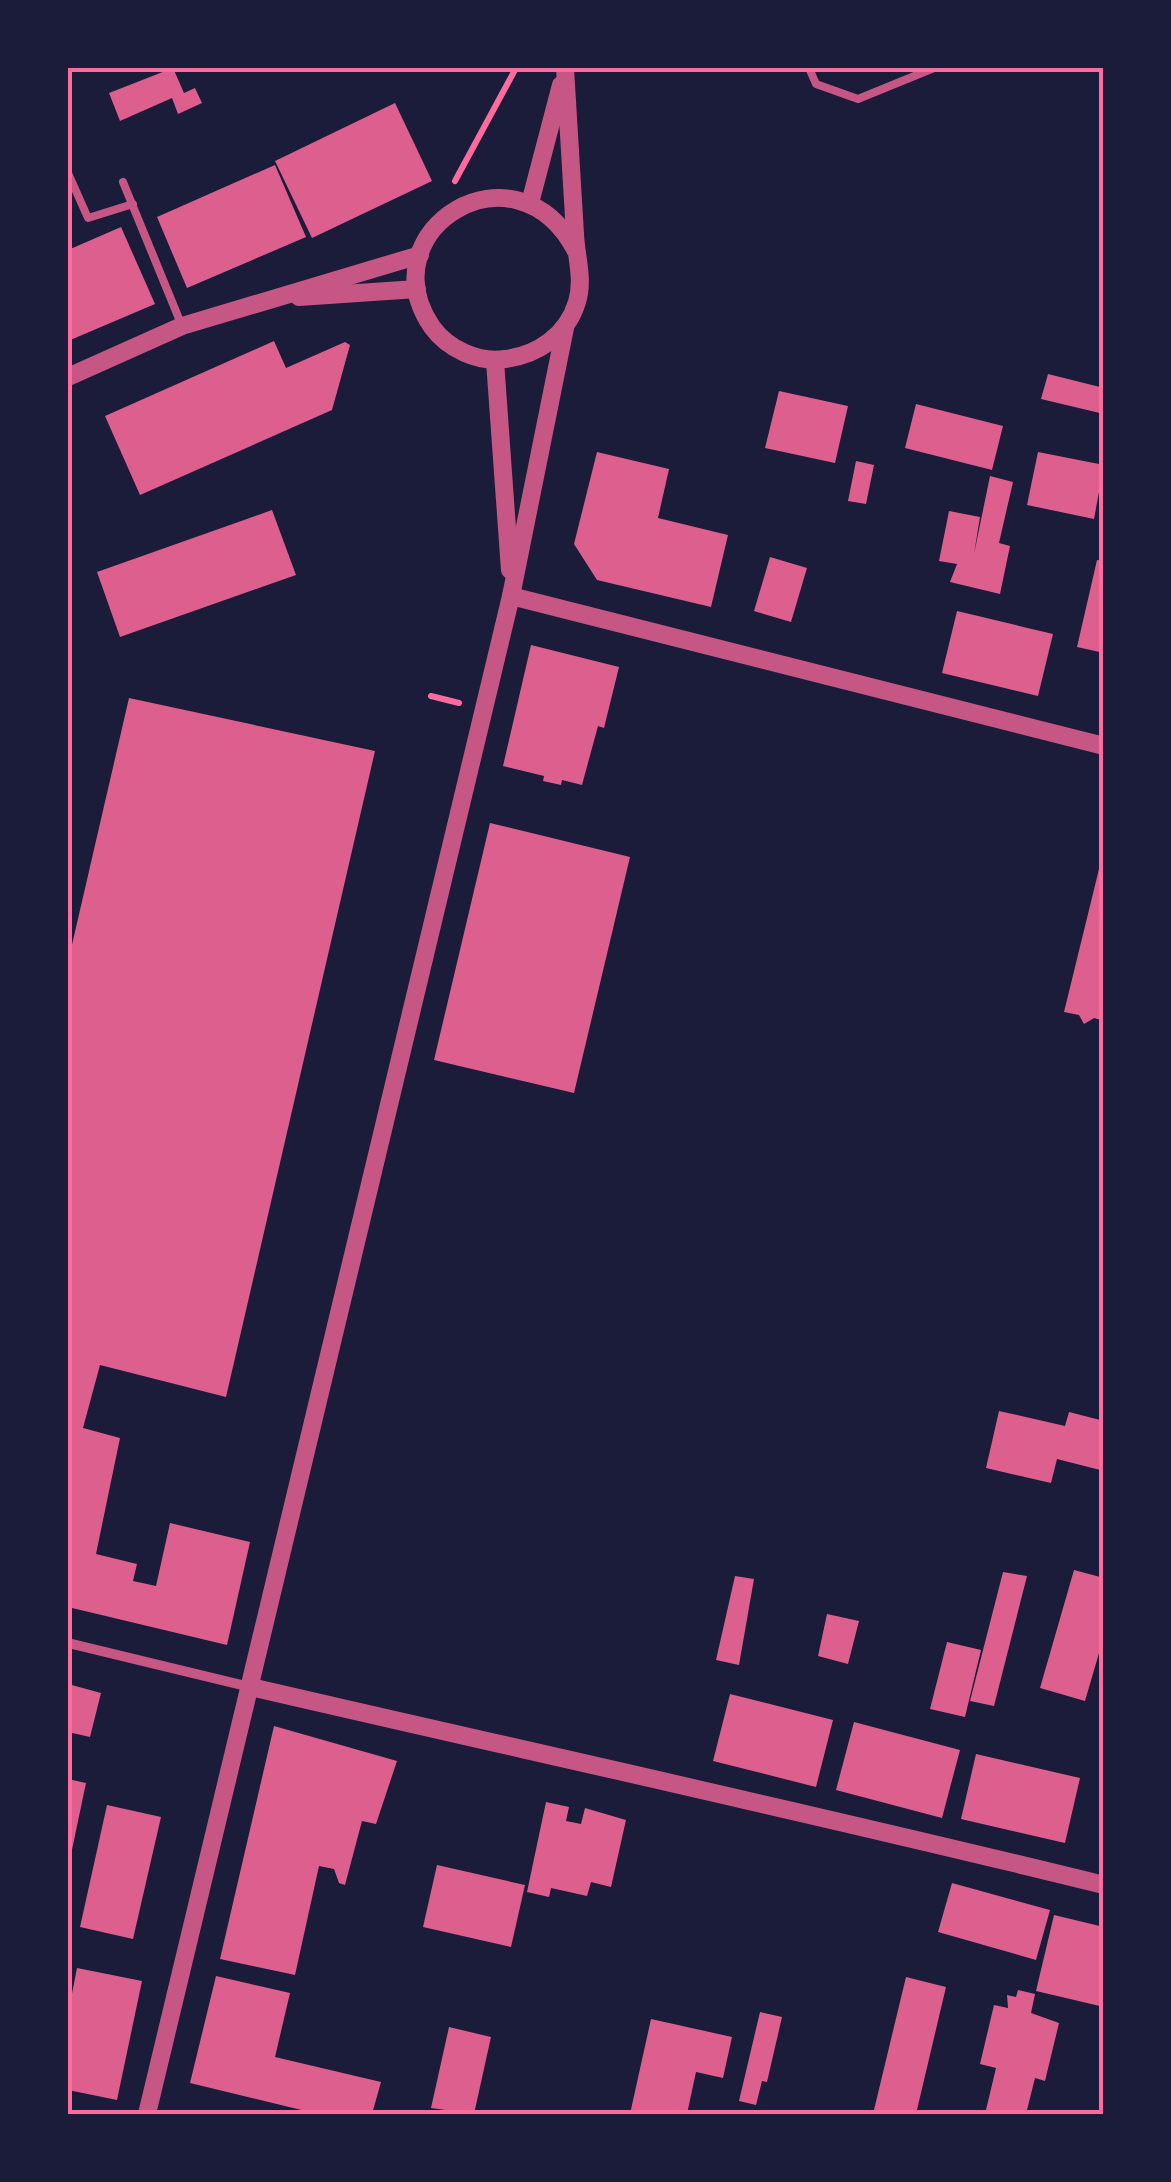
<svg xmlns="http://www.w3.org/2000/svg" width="1171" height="2182" viewBox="0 0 1171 2182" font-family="Arial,sans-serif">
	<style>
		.building { fill: #dd5f8e }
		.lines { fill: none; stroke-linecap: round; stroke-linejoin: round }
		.path { stroke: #ff6b9d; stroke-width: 6 }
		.service { stroke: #c65784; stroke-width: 8 }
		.minor { stroke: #c65784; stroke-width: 10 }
		.tertiary { stroke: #c65784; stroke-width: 18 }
		.neatline { fill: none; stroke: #ff6b9d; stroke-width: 4 }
	</style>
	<rect width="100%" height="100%" fill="#1b1b3a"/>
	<g class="building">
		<polygon points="173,68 184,93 195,88 202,103 178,114 172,98 120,121 109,93"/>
		<polygon points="395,103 432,181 312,238 275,161"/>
		<polygon points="275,165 306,237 187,288 157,217"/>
		<polygon points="121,227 155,304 68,341 68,250"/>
		<polygon points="274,341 286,368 345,342 350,345 332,410 140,495 105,416"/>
		<polygon points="1048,374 1104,388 1104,414 1041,399"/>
		<polygon points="779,391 848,406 835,463 765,448"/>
		<polygon points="916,404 1003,426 992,470 905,448"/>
		<polygon points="597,452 669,469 658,518 728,535 711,607 597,580 574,544"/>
		<polygon points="1038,452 1104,465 1094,519 1027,505"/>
		<polygon points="856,461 874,465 866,504 848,501"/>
		<polygon points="990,476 1013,482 999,543 1010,546 1000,594 950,582 957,564 939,561 949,511 980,517 974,554"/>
		<polygon points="272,510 296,575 120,637 97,572"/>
		<polygon points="770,557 807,568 791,622 754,611"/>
		<polygon points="1097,560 1104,561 1104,653 1077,647"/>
		<polygon points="957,611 1053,634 1038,696 942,673"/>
		<polygon points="531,645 619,667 604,728 598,726 582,785 562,780 561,785 543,781 544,776 503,766"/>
		<polygon points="129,698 375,751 226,1397 100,1365 83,1428 120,1438 96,1554 137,1564 133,1581 156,1586 170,1523 250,1542 227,1645 68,1607 68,962"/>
		<polygon points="490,823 630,857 574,1093 434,1060"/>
		<polygon points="1104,866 1104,1021 1094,1018 1084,1024 1079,1015 1064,1012 1099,869"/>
		<polygon points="999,1411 1065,1426 1069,1412 1104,1421 1104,1471 1057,1459 1051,1483 986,1468"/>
		<polygon points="1074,1570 1104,1578 1104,1636 1085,1701 1040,1688"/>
		<polygon points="1003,1572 1027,1576 994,1706 970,1701"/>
		<polygon points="735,1576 754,1579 739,1665 716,1660"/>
		<polygon points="827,1614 859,1621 848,1664 818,1656"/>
		<polygon points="947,1642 981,1650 965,1717 930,1709"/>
		<polygon points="68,1684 101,1693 90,1737 68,1732"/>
		<polygon points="730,1694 833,1720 816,1787 713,1761"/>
		<polygon points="854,1722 960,1750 942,1818 836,1790"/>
		<polygon points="274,1726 397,1761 376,1824 362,1821 345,1885 339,1883 334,1869 319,1866 295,1975 220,1959"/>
		<polygon points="976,1754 1080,1778 1065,1843 961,1819"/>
		<polygon points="68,1779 86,1783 69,1864 68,1864"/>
		<polygon points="546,1802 569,1807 566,1821 581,1824 585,1808 626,1820 611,1887 591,1882 587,1896 551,1888 549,1897 527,1892"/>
		<polygon points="107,1805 161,1817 133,1939 80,1927"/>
		<polygon points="437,1865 525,1885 511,1947 423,1927"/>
		<polygon points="952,1883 1050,1910 1036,1960 938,1932"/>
		<polygon points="1054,1915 1104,1927 1104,2007 1036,1991"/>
		<polygon points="77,1968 142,1981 117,2100 68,2090 68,2014"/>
		<polygon points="216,1976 290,1993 275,2057 381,2082 372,2114 318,2114 190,2083"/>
		<polygon points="906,1977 946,1987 916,2114 873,2114"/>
		<polygon points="1018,1990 1035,1994 1031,2013 1059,2023 1045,2081 1035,2078 1026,2114 985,2114 996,2068 980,2064 994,2005 1008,2008 1007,1995 1016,1997"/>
		<polygon points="760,2012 782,2017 767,2082 762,2081 756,2105 739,2101"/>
		<polygon points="651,2019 732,2037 723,2078 696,2072 687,2114 630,2114"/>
		<polygon points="449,2027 491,2037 474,2114 431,2108"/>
	</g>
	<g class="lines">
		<g class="path">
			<polyline points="455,181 516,68"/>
			<polyline points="431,696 459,703"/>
		</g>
		<g class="service">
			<polyline points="809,68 816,84 858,99 934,68"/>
			<polyline points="68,173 88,218 133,204"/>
			<polyline points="123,182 182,326"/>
		</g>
		<polyline class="minor" points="68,1643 250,1687"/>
		<g class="tertiary">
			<path d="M565,68C568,123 572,179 575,234C576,257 584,279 577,302C567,335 538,355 505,359C478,363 448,349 432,327C366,230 516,136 576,251"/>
			<polyline points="530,203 561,85"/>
			<polyline points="299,297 417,289"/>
			<polyline points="495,361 510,570"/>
			<polyline points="68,377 182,326 420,255"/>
			<polyline points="511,596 1104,746"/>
			<path d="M251,1687C536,1753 820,1815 1104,1885"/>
			<polyline points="147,2114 511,596 565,328"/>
		</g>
	</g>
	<rect width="1171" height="2182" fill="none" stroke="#1b1b3a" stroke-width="140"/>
	<rect x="70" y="70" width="1031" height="2042" class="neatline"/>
</svg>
